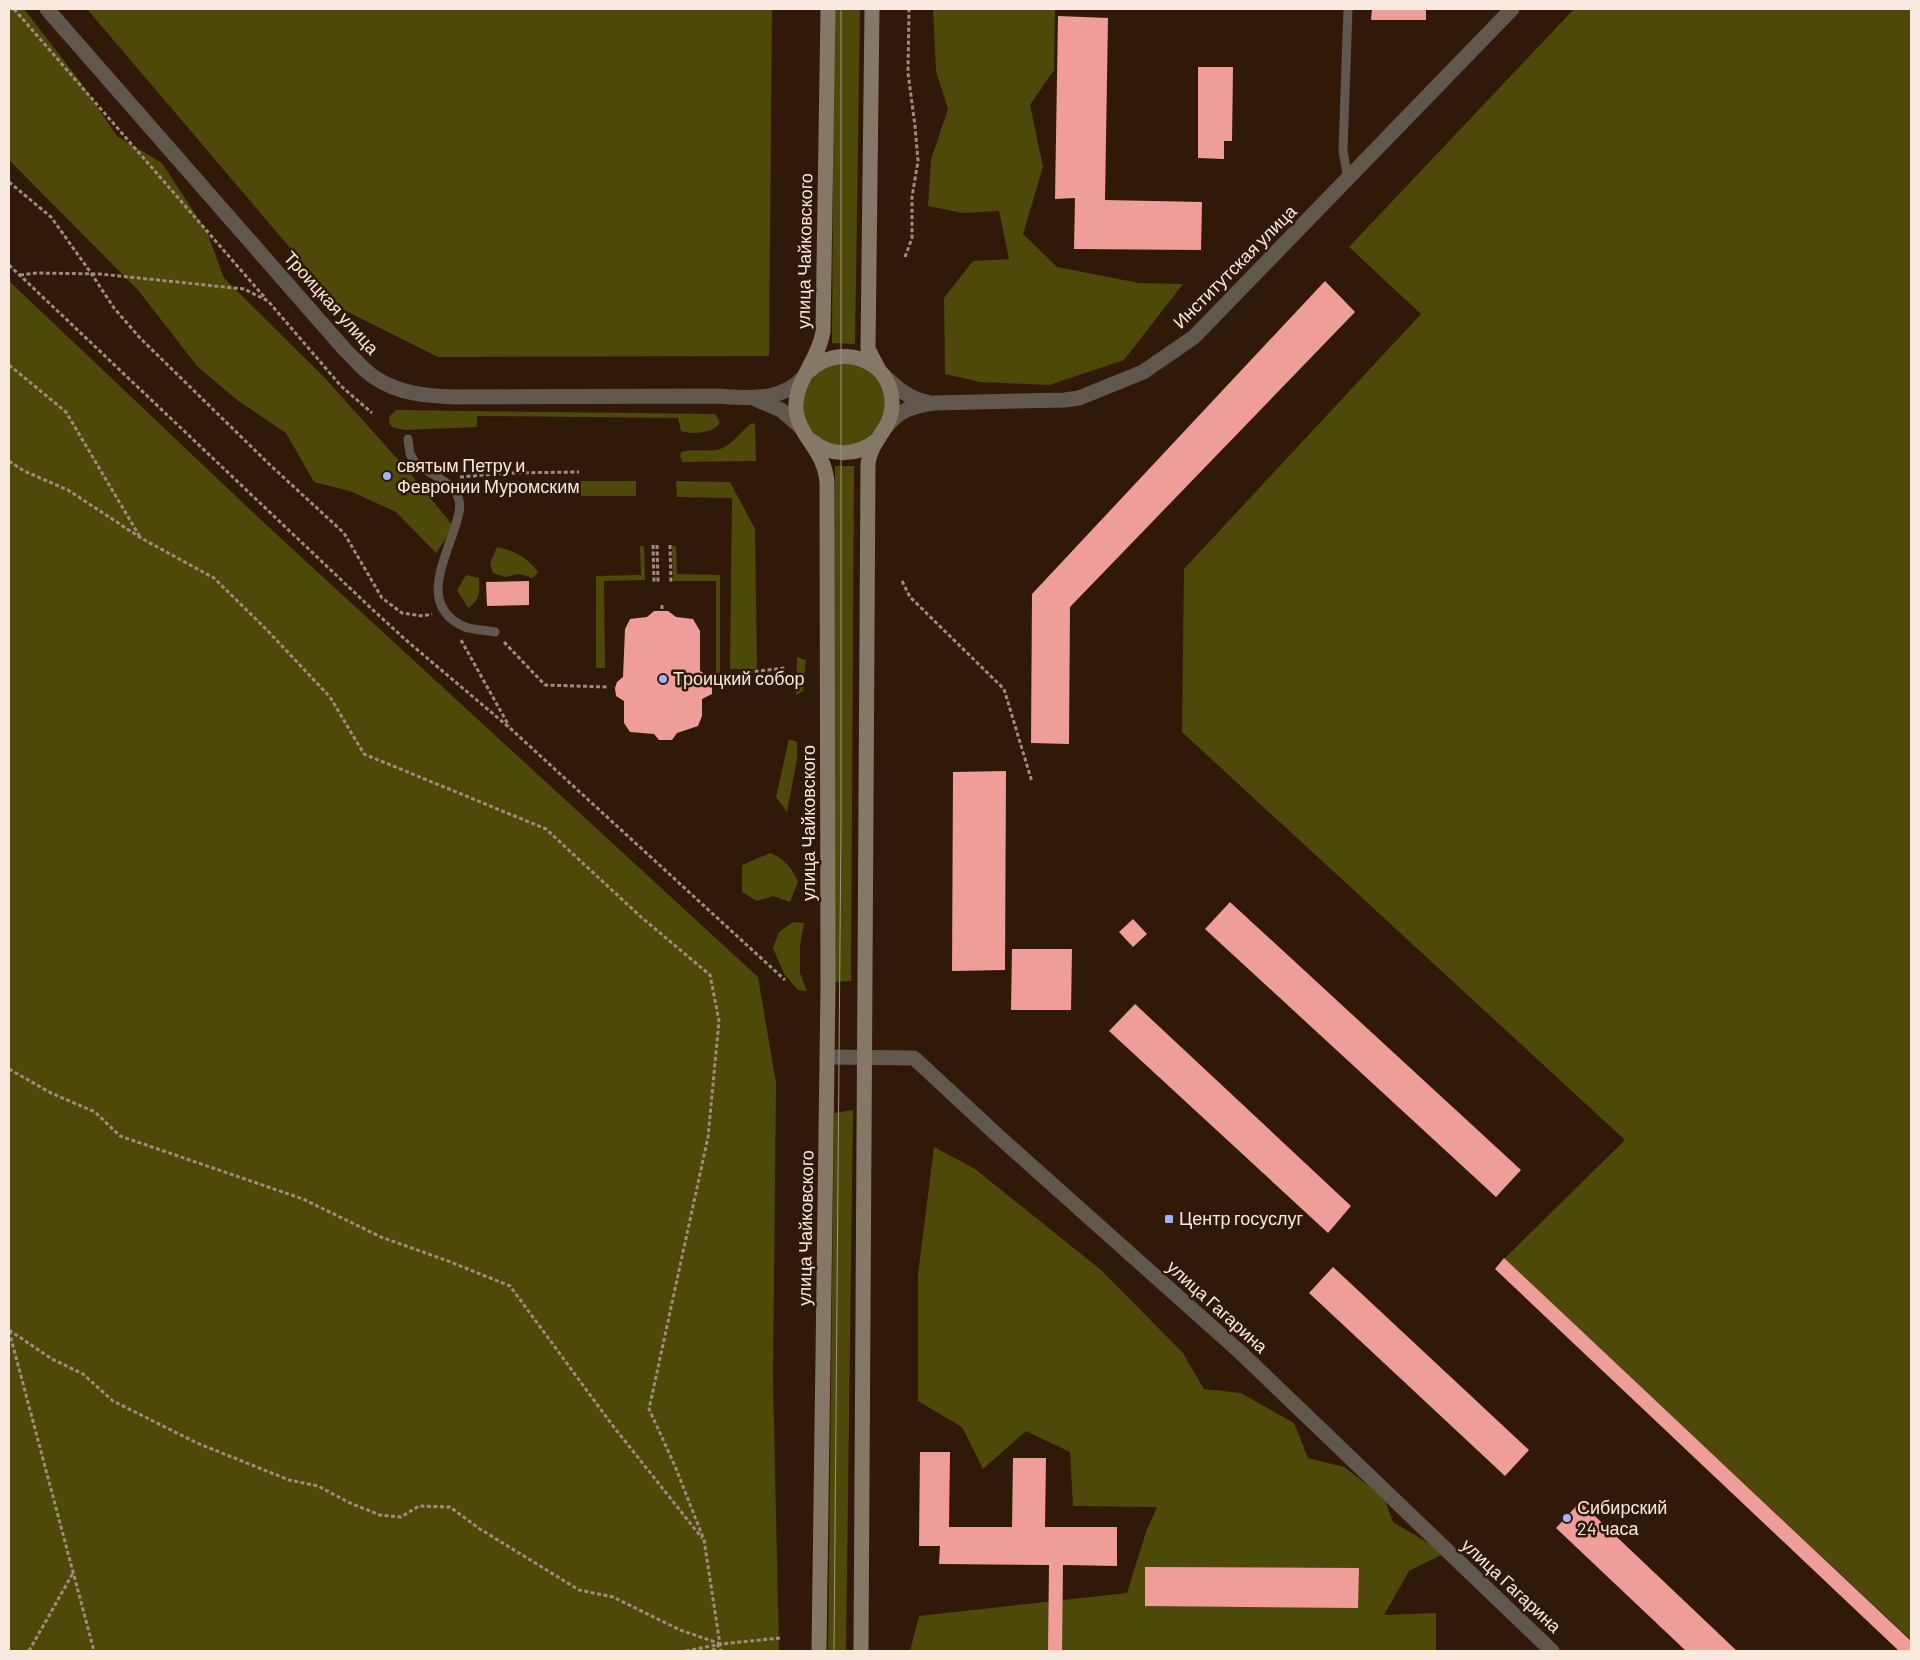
<svg xmlns="http://www.w3.org/2000/svg" width="1920" height="1660" viewBox="0 0 1920 1660" font-family="Barlow,sans-serif">
	<style>
		.green { fill: #4c4909 }
		.building { fill: #ef9d98 }
		.lines { fill: none; stroke-linecap: round; stroke-linejoin: round }
		.path { stroke: #9f8b7f; stroke-width: 3; stroke-dasharray: 4 2.5; stroke-linecap: butt }
		.lane { stroke: #60584d; stroke-width: 9 }
		.street { stroke: #60584d; stroke-width: 15 }
		.secondary { stroke: #847866; stroke-width: 15 }
		.tram { stroke: #a59185; stroke-width: 1 }
		.poi-dot { fill: #a1b2fd; stroke: #31190a; stroke-width: 2 }
		.labels { text-anchor: middle; stroke-width: 5; stroke-linejoin: round; paint-order: stroke }
		.street-label { font-size: 18px; fill: #fae9df; stroke: #31190a }
		.poi-label { font-size: 18px; fill: #fae9df; stroke: #31190a; text-anchor: start }
	</style>
	<rect width="100%" height="100%" fill="#31190a"/>
	<g class="green">
		<polygon points="9,9 24,9 79,80 117,136 162,163 207,232 224,278 324,377 410,473 454,527 436,553 396,512 350,491 314,482 286,433 237,400 197,366 138,290 9,160"/>
		<polygon points="87,9 772,9 769,356 438,357 342,309"/>
		<polygon points="834,9 860,9 855,344 832,343"/>
		<polygon points="933,9 1055,9 1054,70 1030,105 1043,167 1023,234 1057,267 1139,283 1183,284 1124,360 1049,385 980,382 945,374 944,298 973,261 1009,259 999,211 963,213 928,206 931,160 948,109 936,71"/>
		<polygon points="1574,9 1911,9 1911,1640 1504,1259 1625,1140 1182,732 1184,569 1421,314 1349,247"/>
		<polygon points="9,281 261,520 758,977 776,1083 773,1379 779,1651 9,1651"/>
		<polygon points="831,363 859,363 881,381 887,395 884,423 864,443 837,448 812,434 801,408 808,381"/>
		<path d="M396,410L715,414L720,422C716,433 692,435 681,431L678,418L477,416V427L405,430L392,427L389,422L390,416Z"/>
		<path d="M752,423L755,424L756,461L682,462L680,456L681,452C693,448 705,452 717,450C731,447 741,431 752,423Z"/>
		<polygon points="835,466 854,466 851,981 834,982"/>
		<rect x="581" y="481" width="55" height="15"/>
		<polygon points="676,481 730,482 755,529 757,669 730,669 732,498 677,497"/>
		<polygon points="640,546 644,546 645,580 604,581 605,668 596,668 596,576 641,575"/>
		<polygon points="672,546 676,546 677,574 720,575 720,679 716,679 716,581 673,581"/>
		<path d="M497,547C514,550 528,558 538,572L533,578L519,574L505,577L493,573L490,563Z"/>
		<path d="M466,575L479,578C480,591 480,600 468,608L457,590Z"/>
		<polygon points="797,657 806,660 803,691 796,695"/>
		<polygon points="789,739 797,742 797,759 787,812 776,797"/>
		<path d="M770,853C785,859 792,868 798,882L790,902L773,896L757,901L742,892V865Z"/>
		<polygon points="793,922 804,923 800,946 800,973 807,991 798,990 784,974 773,948 779,932"/>
		<polygon points="853,1110 846,1651 828,1651 834,1113"/>
		<polygon points="934,1147 975,1169 1101,1270 1183,1353 1204,1389 1241,1393 1294,1423 1308,1458 1344,1467 1384,1498 1393,1522 1445,1553 1409,1571 1384,1615 1436,1613 1436,1651 910,1651 919,1616 1127,1593 1146,1532 1157,1507 1073,1506 1070,1452 1026,1431 983,1469 962,1427 918,1401 918,1274"/>
	</g>
	<g class="building">
		<polygon points="1372,9 1426,9 1426,20 1371,20"/>
		<polygon points="1058,16 1108,18 1105,200 1202,202 1201,250 1074,249 1075,198 1055,199"/>
		<polygon points="1198,67 1233,67 1232,141 1224,141 1224,159 1198,158"/>
		<polygon points="1325,281 1355,312 1070,607 1069,744 1031,743 1032,594"/>
		<polygon points="529,581 529,605 487,606 486,582"/>
		<polygon points="654,611 668,611 676,617 693,619 700,631 700,671 712,678 712,694 702,699 702,716 698,726 677,733 672,740 659,740 654,734 630,732 624,723 624,701 616,696 615,688 617,682 623,677 625,629 630,619 647,617"/>
		<polygon points="1006,771 1005,970 952,971 953,772"/>
		<polygon points="1230,902 1521,1170 1496,1197 1205,929"/>
		<polygon points="1133,919 1147,934 1133,947 1119,932"/>
		<polygon points="1012,949 1072,949 1071,1010 1011,1010"/>
		<polygon points="1135,1004 1351,1206 1328,1233 1109,1031"/>
		<polygon points="1504,1258 1911,1641 1911,1651 1899,1651 1495,1269"/>
		<polygon points="1333,1267 1529,1450 1505,1476 1309,1293"/>
		<polygon points="920,1452 950,1452 949,1527 1012,1527 1013,1458 1046,1458 1045,1527 1117,1527 1117,1566 1063,1565 1062,1651 1048,1651 1049,1565 939,1564 940,1546 919,1546"/>
		<polygon points="1580,1502 1737,1651 1686,1651 1556,1528"/>
		<polygon points="1145,1567 1359,1568 1358,1608 1145,1606"/>
	</g>
	<g class="lines">
		<g class="path">
			<polyline points="14,9 266,299"/>
			<polyline points="9,182 51,217 91,273 114,308 140,338 269,464 344,533 382,598 402,613 423,616 432,614"/>
			<polyline points="905,257 912,238 912,197 918,161 915,126 908,73 909,9"/>
			<polyline points="9,265 373,610 407,641 511,729 785,980"/>
			<polyline points="20,275 36,273 100,274 244,289 268,301 341,386 372,413"/>
			<polyline points="9,365 66,412 140,537"/>
			<polyline points="9,461 24,471 68,490 141,538 214,578 265,628 330,697 364,754 546,829 641,917 710,975 719,1021 708,1137 649,1409 675,1466 704,1540 721,1651"/>
			<polyline points="460,477 507,473 579,472"/>
			<polyline points="653,545 654,582"/>
			<polyline points="657,545 658,582"/>
			<polyline points="670,545 671,583"/>
			<polyline points="902,581 910,597 1004,689 1032,782"/>
			<polyline points="662,605 662,611"/>
			<polyline points="461,640 509,726"/>
			<polyline points="504,642 545,685 607,687"/>
			<polyline points="712,685 721,685 749,672 785,668"/>
			<polyline points="9,1069 51,1093 95,1112 120,1136 303,1199 381,1237 448,1261 510,1286 613,1426 702,1538"/>
			<polyline points="9,1330 52,1359 83,1374 113,1401 197,1443 289,1480 318,1486 350,1503 380,1515 401,1517 419,1506 450,1507 480,1529 579,1590 613,1597 680,1630 721,1644"/>
			<polyline points="9,1331 94,1651"/>
			<polyline points="29,1651 73,1573"/>
			<polyline points="686,1651 721,1644 780,1638"/>
			<polyline points="712,1651 719,1645"/>
		</g>
		<g class="lane">
			<polyline points="1348,179 1343,151 1348,9"/>
			<path d="M408,439L410,454L414,461C427,474 450,479 458,497C462,506 458,517 455,527C445,560 418,607 465,627C474,630 486,630 495,632"/>
		</g>
		<g class="street">
			<path d="M47,9L346,351C355,359 364,371 374,377C399,394 427,396 455,397L718,396C749,398 780,402 803,378"/>
			<path d="M883,375C897,387 908,399 927,402"/>
			<polyline points="755,399 781,410 802,428"/>
			<path d="M887,426C900,409 914,406 934,403L1065,400L1079,398L1143,372L1194,337L1512,9"/>
			<polyline points="827,1057 914,1058 997,1135 1240,1352 1552,1651"/>
		</g>
		<g class="secondary">
			<polyline points="872,9 868,349 878,368"/>
			<path d="M809,371C838,343 890,357 892,401C894,428 870,440 868,464L861,1651"/>
			<path d="M812,441C831,457 857,456 876,441"/>
			<path d="M819,1651L828,987L827,483C825,449 798,437 796,409C794,382 818,361 823,332L828,9"/>
		</g>
		<polyline class="tram" points="834,1651 841,822 841,9"/>
	</g>
	<g class="poi-dot">
		<circle cx="387" cy="476" r="5"/>
		<circle cx="663" cy="679" r="5"/>
		<rect x="1164" y="1214" width="10" height="10" rx="2.5"/>
		<circle cx="1567" cy="1518" r="5"/>
	</g>
	<g class="labels">
		<g class="street-label">
			<text transform="translate(805 251) rotate(-89)" y="6">улица Чайковского</text>
			<text transform="translate(1235 267) rotate(-45)" y="6">Институтская улица</text>
			<text transform="translate(331 303) rotate(48)" y="6">Троицкая улица</text>
			<text transform="translate(809 823) rotate(-90)" y="6">улица Чайковского</text>
			<text transform="translate(806 1228) rotate(-89)" y="6">улица Чайковского</text>
			<text transform="translate(1217 1307) rotate(42)" y="6">улица Гагарина</text>
			<text transform="translate(1511 1586) rotate(43)" y="6">улица Гагарина</text>
		</g>
		<g class="poi-label">
			<text x="397" y="472">святым Петру и<tspan x="397" dy="21">Февронии Муромским</tspan></text>
			<text x="673" y="685">Троицкий собор</text>
			<text x="1179" y="1225">Центр госуслуг</text>
			<text x="1577" y="1514">Сибирский<tspan x="1577" dy="21">24 часа</tspan></text>
		</g>
	</g>
	<rect width="1920" height="1660" fill="none" stroke="#fae9df" stroke-width="20"/>
</svg>
